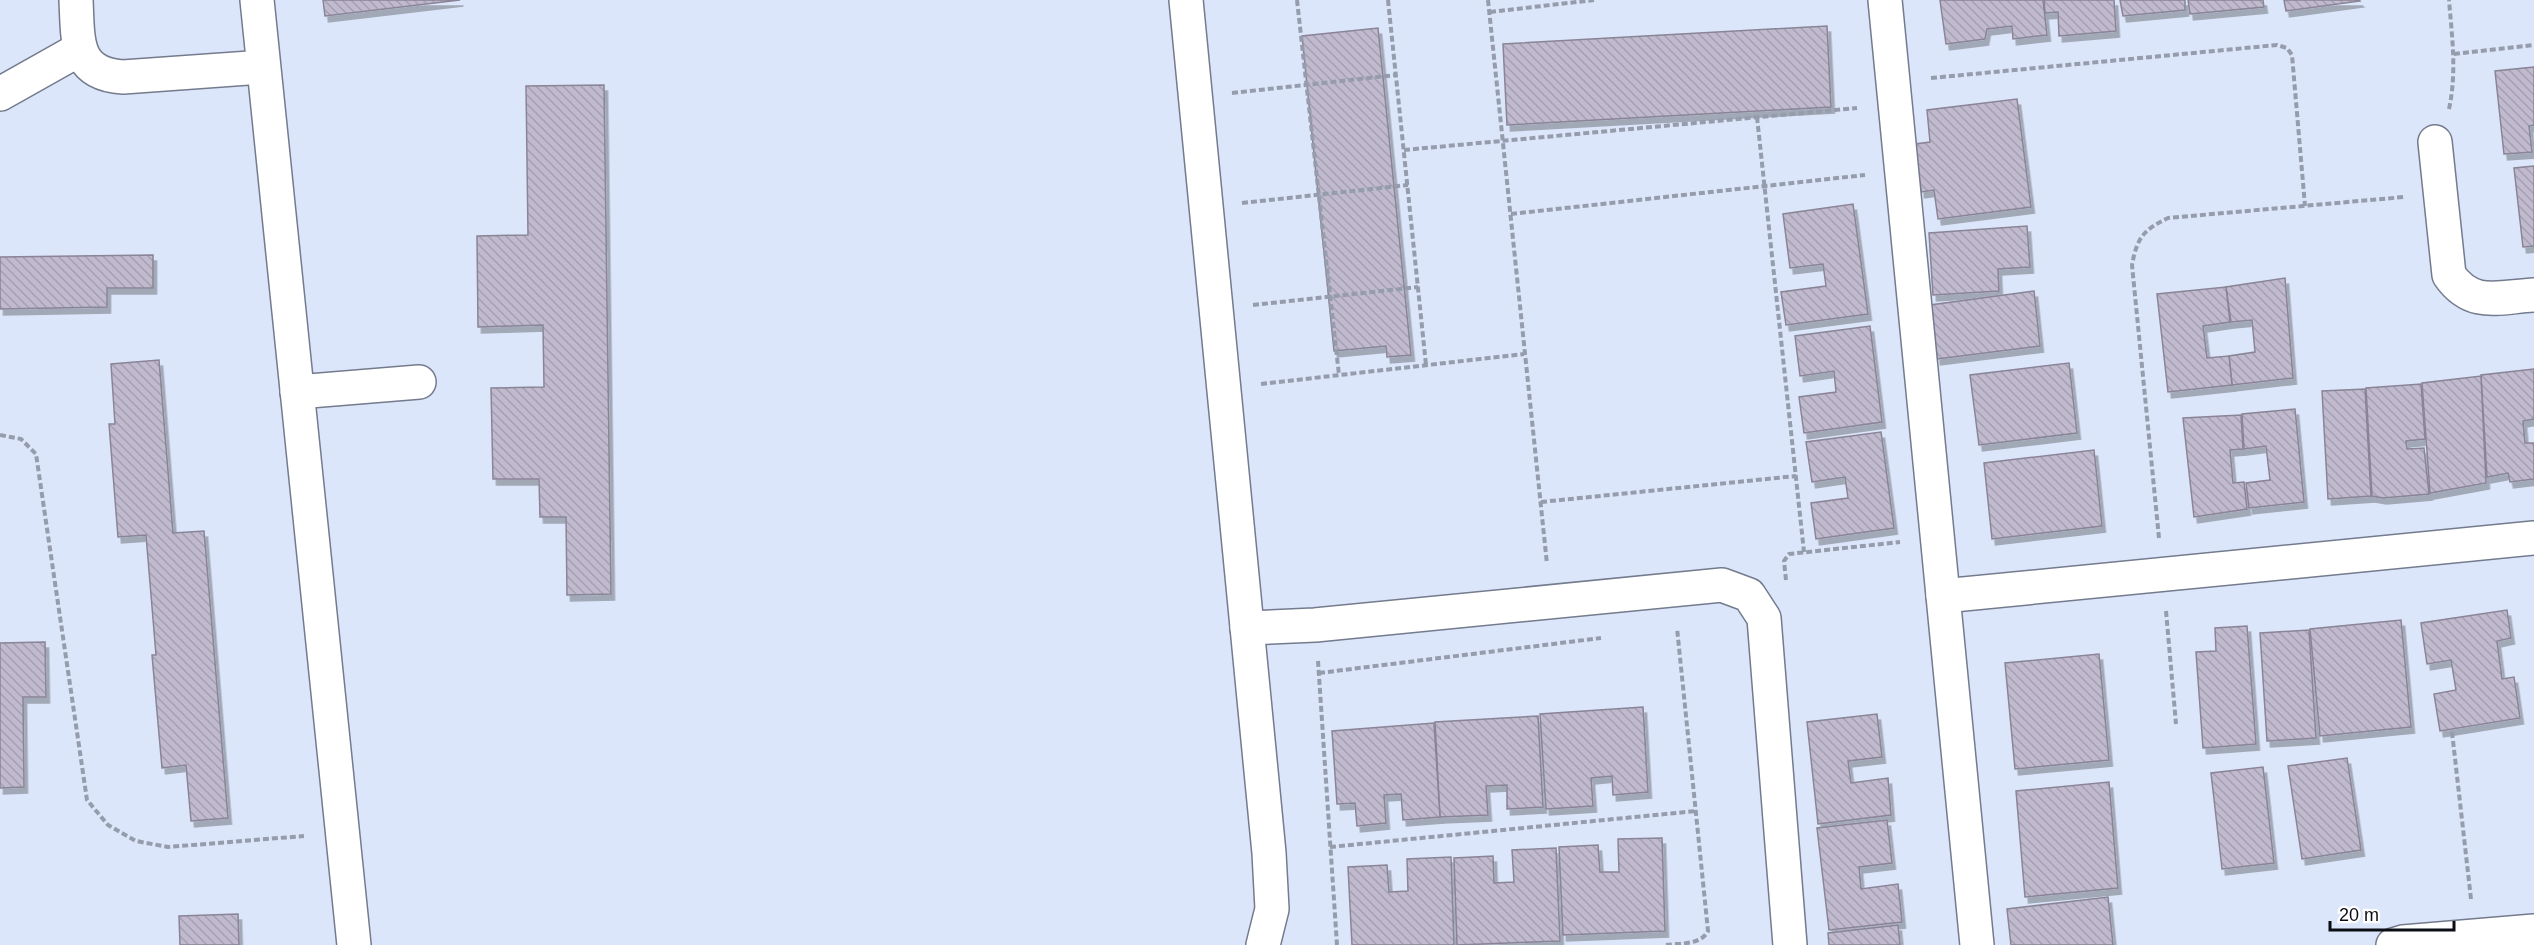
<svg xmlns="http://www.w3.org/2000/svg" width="2534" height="945" viewBox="0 0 2534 945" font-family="Arial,sans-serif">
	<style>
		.building { fill: url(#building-back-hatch); stroke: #8a8497; stroke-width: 1.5; filter: url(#shadow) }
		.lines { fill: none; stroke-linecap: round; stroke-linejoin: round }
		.minor-casing { stroke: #737b8d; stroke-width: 36 }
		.path { stroke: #959dac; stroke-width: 4; stroke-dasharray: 6 3; stroke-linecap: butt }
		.minor { stroke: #fff; stroke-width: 33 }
	</style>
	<defs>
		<pattern id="building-back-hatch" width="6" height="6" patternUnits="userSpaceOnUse" patternTransform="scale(1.5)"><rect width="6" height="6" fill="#c1bacf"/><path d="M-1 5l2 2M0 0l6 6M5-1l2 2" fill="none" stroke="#a49fb1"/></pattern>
		<filter id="shadow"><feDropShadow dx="3.5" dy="6" stdDeviation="0" flood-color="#0004"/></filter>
	</defs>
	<rect width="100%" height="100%" fill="#dce6fa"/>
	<g class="building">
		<polygon points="323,0 460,0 325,16"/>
		<polygon points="1940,0 2043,0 2047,35 2013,39 2012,26 1987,29 1985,39 1946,44"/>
		<polygon points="2044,0 2114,0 2116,31 2059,36 2058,12 2045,13"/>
		<polygon points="2120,0 2185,0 2185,10 2123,16"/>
		<polygon points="2188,0 2263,0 2264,7 2190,14"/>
		<polygon points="2284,0 2359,0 2360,1 2286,11"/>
		<polygon points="1827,26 1831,107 1507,125 1503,44"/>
		<polygon points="1378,28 1411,355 1387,357 1386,346 1334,351 1302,36"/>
		<polygon points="2534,67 2534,125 2529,126 2532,152 2504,154 2495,71"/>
		<polygon points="604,85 611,594 567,595 566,517 540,517 539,479 493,479 491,388 544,387 543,325 478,327 477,236 528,235 526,86"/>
		<polygon points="2017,99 2031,207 1938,219 1934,190 1921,192 1915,144 1930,142 1927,110"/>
		<polygon points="2534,166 2534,246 2523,247 2514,168"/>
		<polygon points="1853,204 1868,314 1786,325 1781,292 1826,286 1823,264 1790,268 1783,214"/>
		<polygon points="2027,226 2030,267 1998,269 1999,291 1933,295 1929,233"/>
		<polygon points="153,255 153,288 107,288 107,307 0,309 0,257"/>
		<polygon points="2285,278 2293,378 2232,385 2229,356 2255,352 2252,320 2231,322 2226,287"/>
		<polygon points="2226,287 2230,322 2203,326 2207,358 2229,356 2232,385 2168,392 2157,294"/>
		<polygon points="2034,291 2040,346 1937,359 1930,305"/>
		<polygon points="1870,326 1882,422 1804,433 1799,397 1836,392 1834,371 1800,376 1795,336"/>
		<polygon points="159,360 173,533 204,531 228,818 191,821 186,765 162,768 152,655 156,655 146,535 118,537 109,424 115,424 111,364"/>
		<polygon points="2069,363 2077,433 1979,445 1970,375"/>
		<polygon points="2534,369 2534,419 2523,421 2525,443 2534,443 2534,479 2510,482 2508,473 2487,477 2481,375"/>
		<polygon points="2481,376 2486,483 2430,493 2422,383"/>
		<polygon points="2421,384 2425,439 2406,441 2407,449 2424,448 2429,494 2383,498 2372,496 2366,388"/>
		<polygon points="2365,389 2371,496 2328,499 2322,391"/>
		<polygon points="2295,409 2304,502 2249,508 2246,483 2270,480 2266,446 2244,449 2242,414"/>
		<polygon points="2241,415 2243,449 2230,450 2233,483 2244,482 2247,509 2194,517 2183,418"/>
		<polygon points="1881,432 1894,528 1816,539 1811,503 1848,498 1845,477 1812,482 1806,442"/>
		<polygon points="2094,450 2102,526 1992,539 1984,463"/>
		<polygon points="2507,610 2511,638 2497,641 2502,679 2514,677 2520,718 2440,731 2434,694 2456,690 2451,660 2427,664 2421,623"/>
		<polygon points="2401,620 2411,727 2320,736 2310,629"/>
		<polygon points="2247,626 2256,744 2203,748 2196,652 2216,651 2215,628"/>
		<polygon points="2309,630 2316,738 2267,741 2260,633"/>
		<polygon points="45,642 46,697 23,697 24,787 0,788 0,643"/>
		<polygon points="2099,654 2109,760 2015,769 2005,663"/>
		<polygon points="1643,707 1648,792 1613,795 1612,776 1591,778 1593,806 1546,809 1540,714"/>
		<polygon points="1877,714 1882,757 1848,761 1851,783 1888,778 1891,815 1818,824 1807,722"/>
		<polygon points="1538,716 1543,807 1507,809 1507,785 1486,786 1488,815 1440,817 1435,722"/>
		<polygon points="1434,723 1440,817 1403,820 1401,794 1384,795 1386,823 1357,826 1355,803 1337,804 1332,731"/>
		<polygon points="2347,758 2361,850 2302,859 2288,766"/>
		<polygon points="2263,767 2274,863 2222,869 2211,773"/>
		<polygon points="2109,782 2118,888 2025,897 2016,791"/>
		<polygon points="1887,820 1892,863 1859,867 1861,889 1898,884 1902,922 1829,930 1817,828"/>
		<polygon points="1662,838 1665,931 1563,935 1559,847 1598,845 1600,872 1619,872 1618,839"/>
		<polygon points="1556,848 1560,941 1457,945 1454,858 1493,856 1494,883 1514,882 1512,850"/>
		<polygon points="1451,857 1454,945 1352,945 1348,867 1387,865 1389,892 1408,891 1407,859"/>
		<polygon points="2108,897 2113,945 2011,945 2007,909"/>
		<polygon points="238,914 239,945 180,945 179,916"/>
		<polygon points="1898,925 1900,945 1829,945 1828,933"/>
	</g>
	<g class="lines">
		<defs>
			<g id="minor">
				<path d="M76,0C78,40 74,74 123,77L263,67"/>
				<polyline points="257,0 354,945"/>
				<polyline points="1186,0 1269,853 1272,909 1263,945"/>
				<polyline points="1885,0 1977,945"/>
				<polyline points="0,94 80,49"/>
				<path d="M2435,142L2449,275C2472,308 2498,297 2534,295"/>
				<polyline points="297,392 419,382"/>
				<polyline points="1943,596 2534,538"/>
				<polyline points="1247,628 1315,625 1722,585 1749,595 1764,618 1790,945"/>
				<polyline points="2393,945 2403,942 2534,931"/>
			</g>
		</defs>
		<use href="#minor" class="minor-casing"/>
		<g class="path">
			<polyline points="1297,0 1339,375"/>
			<polyline points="1388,0 1426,365"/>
			<polyline points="1488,0 1547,564"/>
			<polyline points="1490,12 1594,0"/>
			<polyline points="2454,54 2534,45"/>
			<polyline points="1931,78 2277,45 2287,48 2292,55 2305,206"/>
			<polyline points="1232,93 1396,75"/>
			<path d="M2449,109C2457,72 2452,37 2449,0"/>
			<polyline points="1757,117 1804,552"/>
			<polyline points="1404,150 1857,108"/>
			<polyline points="1242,203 1408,185"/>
			<polyline points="1511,214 1865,175"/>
			<polyline points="1253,305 1418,287"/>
			<polyline points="1261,384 1524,354"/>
			<polyline points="0,435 21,439 36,454 87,800 108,825 136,841 168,847 304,836"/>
			<polyline points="1541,502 1796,476"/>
			<path d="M2159,538L2132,265C2137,238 2143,230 2168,218L2404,197"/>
			<polyline points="1786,580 1784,561 1789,554 1900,542"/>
			<polyline points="2166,611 2176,724"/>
			<polyline points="1318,661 1337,945"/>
			<polyline points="1319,673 1601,638"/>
			<polyline points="2452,732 2471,899"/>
			<polyline points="1330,847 1696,811"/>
			<path d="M1666,945C1681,943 1701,945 1708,931L1677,628"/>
		</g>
		<use href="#minor" class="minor"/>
	</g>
	<path d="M2330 921v9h124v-9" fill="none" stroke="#0b0e15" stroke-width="3"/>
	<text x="2339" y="921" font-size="18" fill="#0b0e15" stroke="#ffffff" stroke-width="4.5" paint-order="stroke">20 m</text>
</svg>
